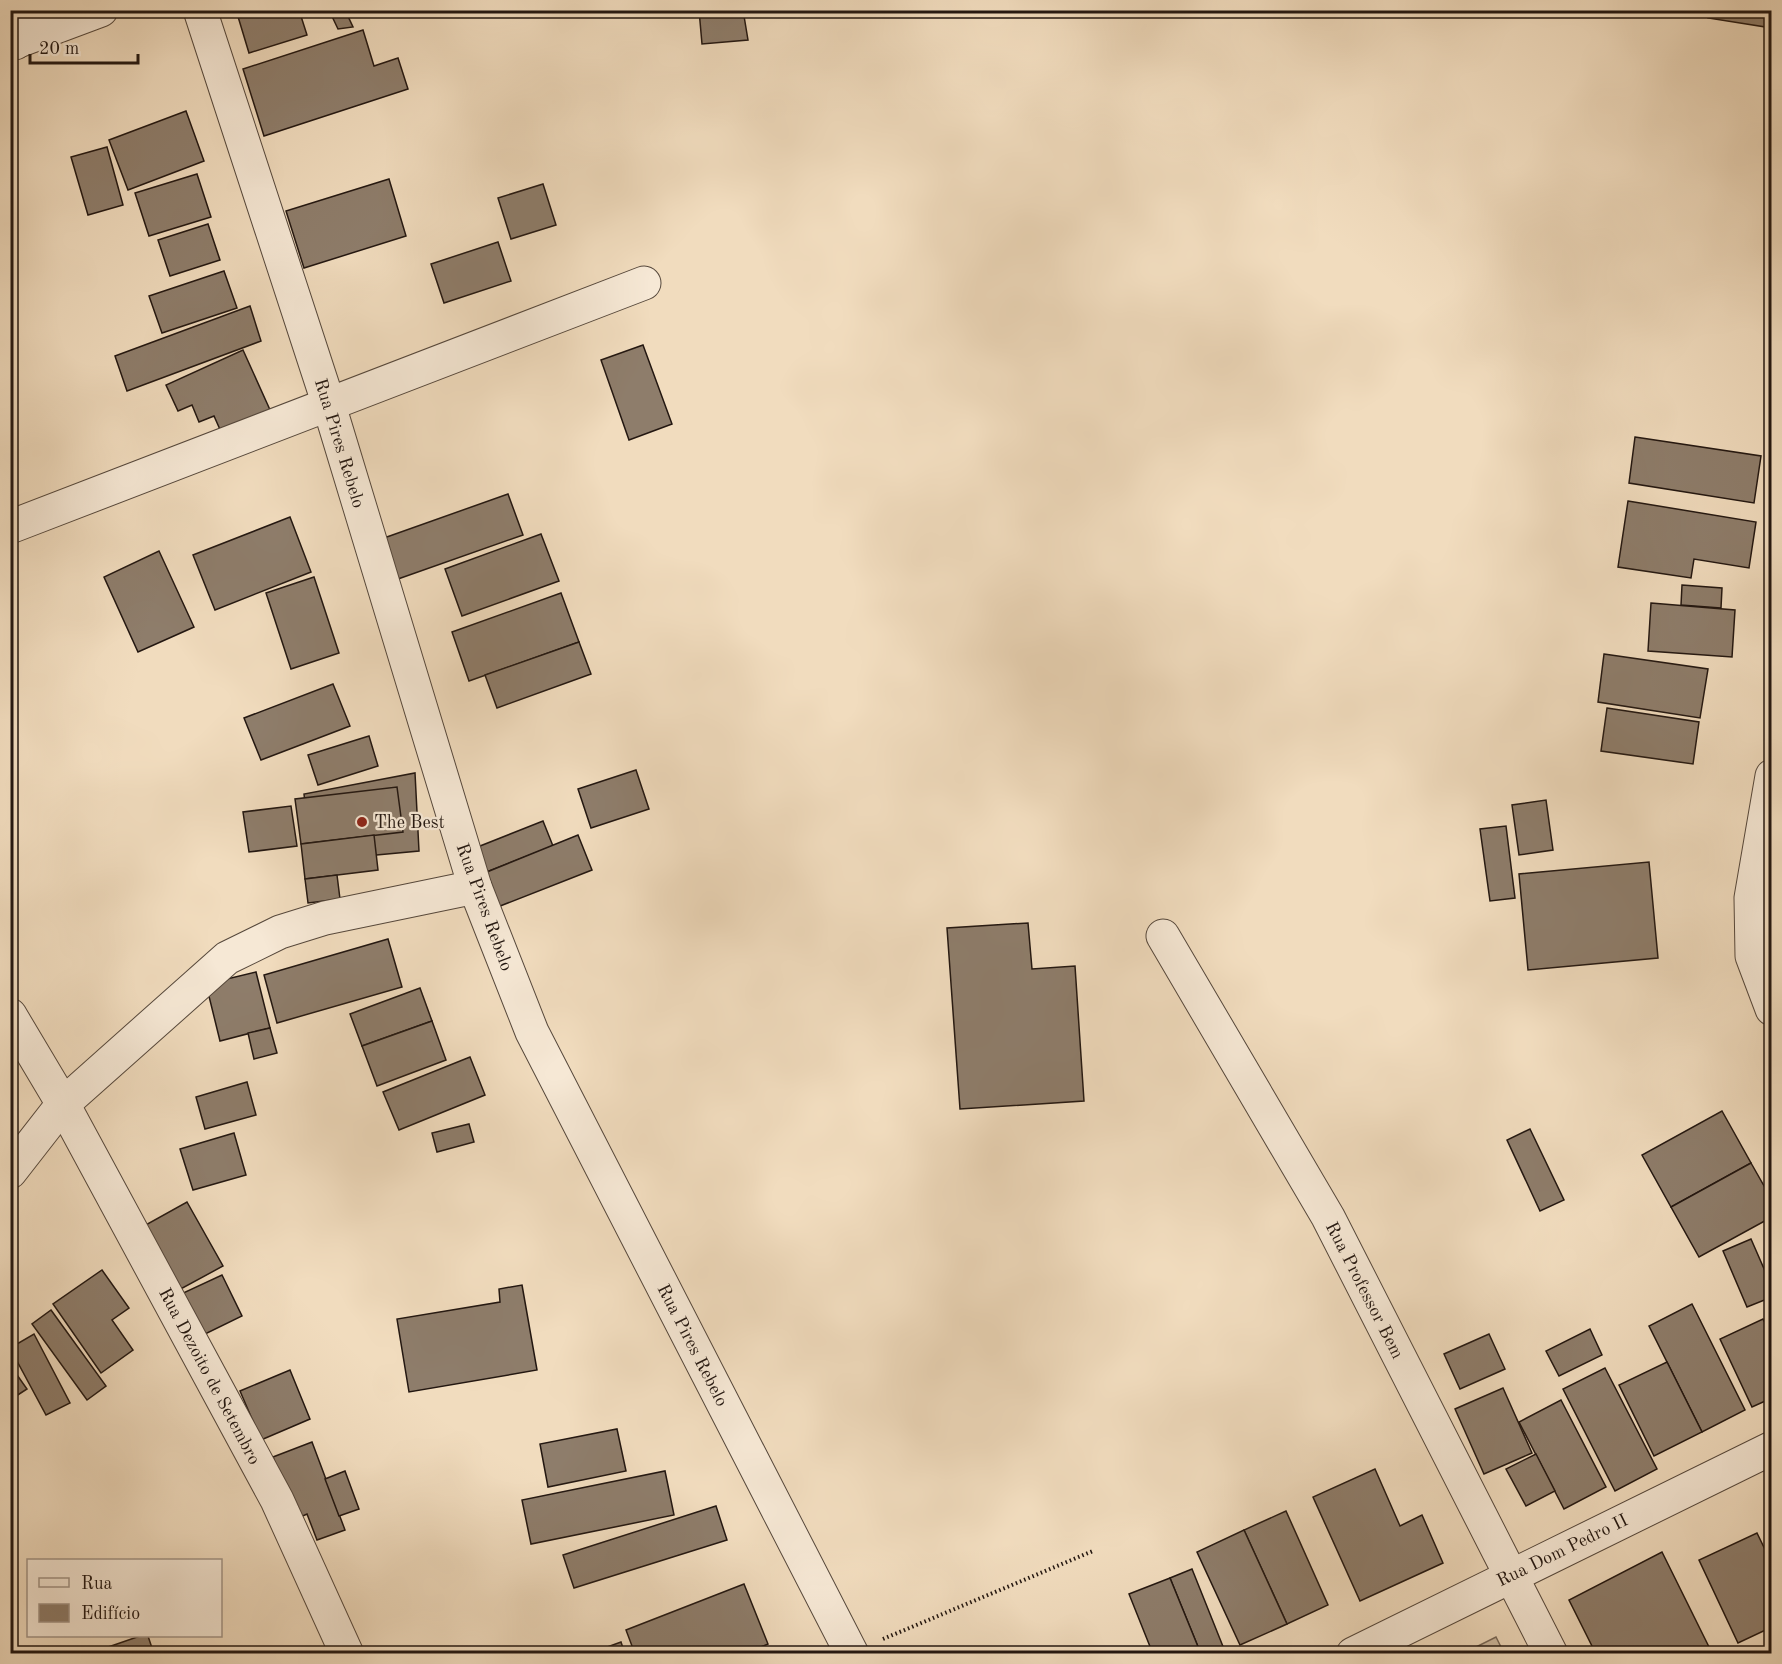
<svg xmlns="http://www.w3.org/2000/svg" width="1782" height="1664" viewBox="0 0 1782 1664" font-family="'Old Standard TT',serif">
	<style>
		.green { fill: #cebba1; stroke: #786959; stroke-width: 1.5 }
		.building { fill: #8e7d6b; stroke: #231711; stroke-width: 1.5 }
		.lines { fill: none; stroke-linecap: round; stroke-linejoin: round }
		.minor-casing { stroke: #56483c; stroke-width: 35 }
		.path { stroke: #231711; stroke-width: 4; stroke-dasharray: 1.5 3; stroke-linecap: butt }
		.minor { stroke: #f6e8d5; stroke-width: 33 }
		.poi-dot { fill: #8f2418; stroke: #f6e8d5; stroke-width: 2 }
		.labels { text-anchor: middle; stroke-width: 4.5; stroke-linejoin: round; paint-order: stroke }
		.street-label { font-size: 18px; fill: #231711; stroke: #f6e8d5 }
		.poi-label { font-size: 18px; fill: #231711; stroke: #f6e8d5; text-anchor: start }
	</style>
	<rect width="100%" height="100%" fill="#f1dcbe"/>
	<filter id="stains"><feTurbulence type="fractalNoise" baseFrequency=".00333" numOctaves="4"/><feColorMatrix values="0 0 0 0 .2 0 0 0 0 .09 0 0 0 0 .02 0 0 0 .5 -.17"/></filter>
	<radialGradient id="worn" r=".72"><stop offset=".6" stop-color="#630" stop-opacity="0"/><stop offset="1" stop-color="#630" stop-opacity=".3"/></radialGradient>
	<polygon class="green" points="1496,1637 1504,1653 1464,1653"/>
	<g class="building">
		<polygon points="236,10 299,10 307,35 249,53"/>
		<polygon points="329,10 345,10 353,27 338,29"/>
		<polygon points="699,10 743,10 748,40 702,44"/>
		<polygon points="1710,10 1772,10 1772,28 1708,18"/>
		<polygon points="363,30 374,66 398,58 408,89 264,136 243,69"/>
		<polygon points="186,111 204,161 128,190 109,140"/>
		<polygon points="107,147 123,205 88,215 71,157"/>
		<polygon points="197,174 211,217 149,236 135,193"/>
		<polygon points="389,179 406,236 304,268 286,211"/>
		<polygon points="543,184 556,225 511,239 498,198"/>
		<polygon points="208,224 220,260 170,276 158,240"/>
		<polygon points="498,242 511,281 444,303 431,264"/>
		<polygon points="224,271 237,308 162,333 149,296"/>
		<polygon points="250,306 261,341 127,391 115,356"/>
		<polygon points="643,345 672,424 629,440 601,360"/>
		<polygon points="243,350 271,412 222,434 214,416 199,422 192,405 178,411 166,385"/>
		<polygon points="1635,437 1761,456 1754,503 1629,483"/>
		<polygon points="508,494 523,535 398,579 384,538"/>
		<polygon points="1628,501 1756,522 1749,568 1694,559 1691,578 1618,567"/>
		<polygon points="290,517 311,572 215,610 193,555"/>
		<polygon points="541,534 559,581 462,616 445,569"/>
		<polygon points="159,551 194,627 138,652 104,577"/>
		<polygon points="314,577 339,653 291,669 266,593"/>
		<polygon points="1682,585 1722,588 1721,608 1681,605"/>
		<polygon points="561,593 579,642 469,681 452,632"/>
		<polygon points="1651,603 1735,610 1732,657 1648,651"/>
		<polygon points="579,642 591,674 497,708 485,675"/>
		<polygon points="1604,654 1708,669 1700,718 1598,702"/>
		<polygon points="333,684 350,726 261,760 244,718"/>
		<polygon points="1607,708 1699,722 1693,764 1601,751"/>
		<polygon points="369,736 378,766 318,785 308,755"/>
		<polygon points="636,770 649,809 591,828 578,789"/>
		<polygon points="415,773 419,851 312,861 304,794"/>
		<polygon points="397,787 403,832 301,844 295,799"/>
		<polygon points="1546,800 1553,850 1519,855 1512,805"/>
		<polygon points="291,806 297,846 249,852 243,812"/>
		<polygon points="543,821 553,846 484,873 475,848"/>
		<polygon points="1506,826 1515,898 1490,901 1480,829"/>
		<polygon points="374,835 378,870 305,879 301,844"/>
		<polygon points="578,835 592,870 490,910 477,876"/>
		<polygon points="1649,862 1658,958 1528,970 1519,874"/>
		<polygon points="337,875 340,899 308,903 305,879"/>
		<polygon points="1028,923 1032,969 1075,966 1084,1101 960,1109 947,928"/>
		<polygon points="388,939 402,987 277,1023 264,975"/>
		<polygon points="256,972 270,1028 220,1041 206,984"/>
		<polygon points="420,988 432,1021 362,1046 350,1014"/>
		<polygon points="432,1021 446,1060 377,1086 362,1046"/>
		<polygon points="270,1028 277,1053 254,1059 248,1033"/>
		<polygon points="470,1057 485,1095 399,1130 383,1092"/>
		<polygon points="247,1082 256,1115 205,1129 196,1097"/>
		<polygon points="1722,1111 1751,1163 1671,1207 1642,1155"/>
		<polygon points="469,1124 474,1142 437,1152 432,1133"/>
		<polygon points="1530,1129 1564,1200 1540,1211 1507,1140"/>
		<polygon points="234,1133 246,1175 193,1190 180,1149"/>
		<polygon points="1751,1163 1772,1200 1772,1217 1699,1257 1671,1207"/>
		<polygon points="187,1202 223,1266 177,1291 142,1227"/>
		<polygon points="1751,1239 1772,1287 1772,1297 1747,1307 1723,1251"/>
		<polygon points="102,1270 129,1308 112,1320 133,1350 101,1373 53,1304"/>
		<polygon points="222,1275 242,1316 201,1336 181,1294"/>
		<polygon points="522,1285 537,1370 409,1392 397,1319 500,1302 499,1289"/>
		<polygon points="1692,1304 1745,1410 1702,1432 1649,1326"/>
		<polygon points="51,1310 106,1386 87,1400 32,1324"/>
		<polygon points="1763,1319 1772,1337 1772,1398 1752,1407 1720,1339"/>
		<polygon points="1590,1329 1602,1355 1559,1376 1546,1351"/>
		<polygon points="34,1334 70,1403 46,1415 10,1348"/>
		<polygon points="1489,1334 1505,1369 1460,1389 1444,1354"/>
		<polygon points="1667,1362 1702,1432 1654,1456 1619,1385"/>
		<polygon points="10,1365 27,1389 10,1400"/>
		<polygon points="1605,1368 1657,1469 1615,1491 1563,1389"/>
		<polygon points="290,1370 310,1419 261,1440 240,1391"/>
		<polygon points="1503,1388 1532,1453 1484,1474 1455,1409"/>
		<polygon points="1561,1400 1606,1487 1564,1509 1519,1422"/>
		<polygon points="617,1429 626,1471 548,1487 540,1444"/>
		<polygon points="312,1442 345,1530 317,1540 307,1514 296,1519 273,1457"/>
		<polygon points="1536,1454 1555,1491 1526,1506 1506,1469"/>
		<polygon points="1375,1469 1400,1526 1422,1515 1443,1563 1360,1601 1313,1497"/>
		<polygon points="345,1471 359,1509 339,1516 325,1479"/>
		<polygon points="665,1471 674,1515 531,1544 522,1500"/>
		<polygon points="716,1506 727,1540 574,1588 563,1555"/>
		<polygon points="1286,1511 1328,1605 1287,1624 1244,1530"/>
		<polygon points="1244,1530 1287,1624 1240,1645 1197,1552"/>
		<polygon points="1757,1533 1772,1564 1772,1627 1738,1643 1699,1560"/>
		<polygon points="1662,1552 1712,1653 1596,1654 1569,1600"/>
		<polygon points="1192,1569 1226,1654 1201,1654 1170,1578"/>
		<polygon points="1170,1578 1201,1654 1153,1654 1129,1594"/>
		<polygon points="744,1584 768,1644 744,1654 635,1654 626,1630"/>
		<polygon points="140,1636 148,1636 154,1654 88,1654"/>
		<polygon points="621,1642 625,1654 588,1654"/>
	</g>
	<g class="lines">
		<defs>
			<g id="minor">
				<polyline points="200,10 328,402 475,887 532,1032 852,1654"/>
				<polyline points="15,43 16,10"/>
				<polyline points="10,44 101,10"/>
				<polyline points="10,527 644,283"/>
				<polyline points="1772,776 1751,898 1752,956 1772,1009"/>
				<polyline points="1163,936 1328,1217 1551,1654"/>
				<polyline points="10,1015 63,1104 277,1500 347,1654"/>
				<polyline points="10,1172 63,1104 227,958 280,932 325,918 475,887"/>
				<polyline points="1353,1654 1772,1448"/>
			</g>
		</defs>
		<use href="#minor" class="minor-casing"/>
		<polyline class="path" points="883,1639 1093,1551"/>
		<use href="#minor" class="minor"/>
	</g>
	<circle class="poi-dot" cx="362" cy="822" r="6"/>
	<g class="labels">
		<g class="street-label">
			<text transform="translate(340 443) rotate(73)" y="6">Rua Pires Rebelo</text>
			<text transform="translate(485 907) rotate(70)" y="6">Rua Pires Rebelo</text>
			<text transform="translate(1365 1290) rotate(63)" y="6">Rua Professor Bem</text>
			<text transform="translate(693 1345) rotate(63)" y="6">Rua Pires Rebelo</text>
			<text transform="translate(210 1376) rotate(62)" y="6">Rua Dezoito de Setembro</text>
			<text transform="translate(1562 1550) rotate(-26)" y="6">Rua Dom Pedro II</text>
		</g>
		<g class="poi-label">
			<text x="374" y="828">The Best</text>
		</g>
	</g>
	<rect width="1782" height="1664" fill="none" stroke="#f1dcbe" stroke-width="36"/>
	<rect x="12" y="12" width="1758" height="1640" fill="none" stroke="#231711" stroke-width="3"/>
	<rect x="18" y="18" width="1746" height="1628" fill="none" stroke="#231711" stroke-width="1.5"/>
	<rect x="27" y="1559" width="195" height="78" fill="#f6e8d5" stroke="#a29487" stroke-width="1.5"/>
	<rect x="39" y="1578" width="30" height="9" fill="#f6e8d5" stroke="#a29487" stroke-width="1.5"/>
	<text x="81" y="1589" font-size="18" fill="#231711">Rua</text>
	<rect x="39" y="1604" width="30" height="18" fill="#8e7d6b" stroke="#a29487" stroke-width="1.5"/>
	<text x="81" y="1619" font-size="18" fill="#231711">Edifício</text>
	<path d="M30 54v9h108v-9" fill="none" stroke="#231711" stroke-width="3"/>
	<text x="39" y="54" font-size="18" fill="#231711" stroke="#f6e8d5" stroke-width="4.5" paint-order="stroke">20 m</text>
	<rect width="100%" height="100%" filter="url(#stains)"/>
	<rect width="100%" height="100%" fill="url(#worn)"/>
</svg>
